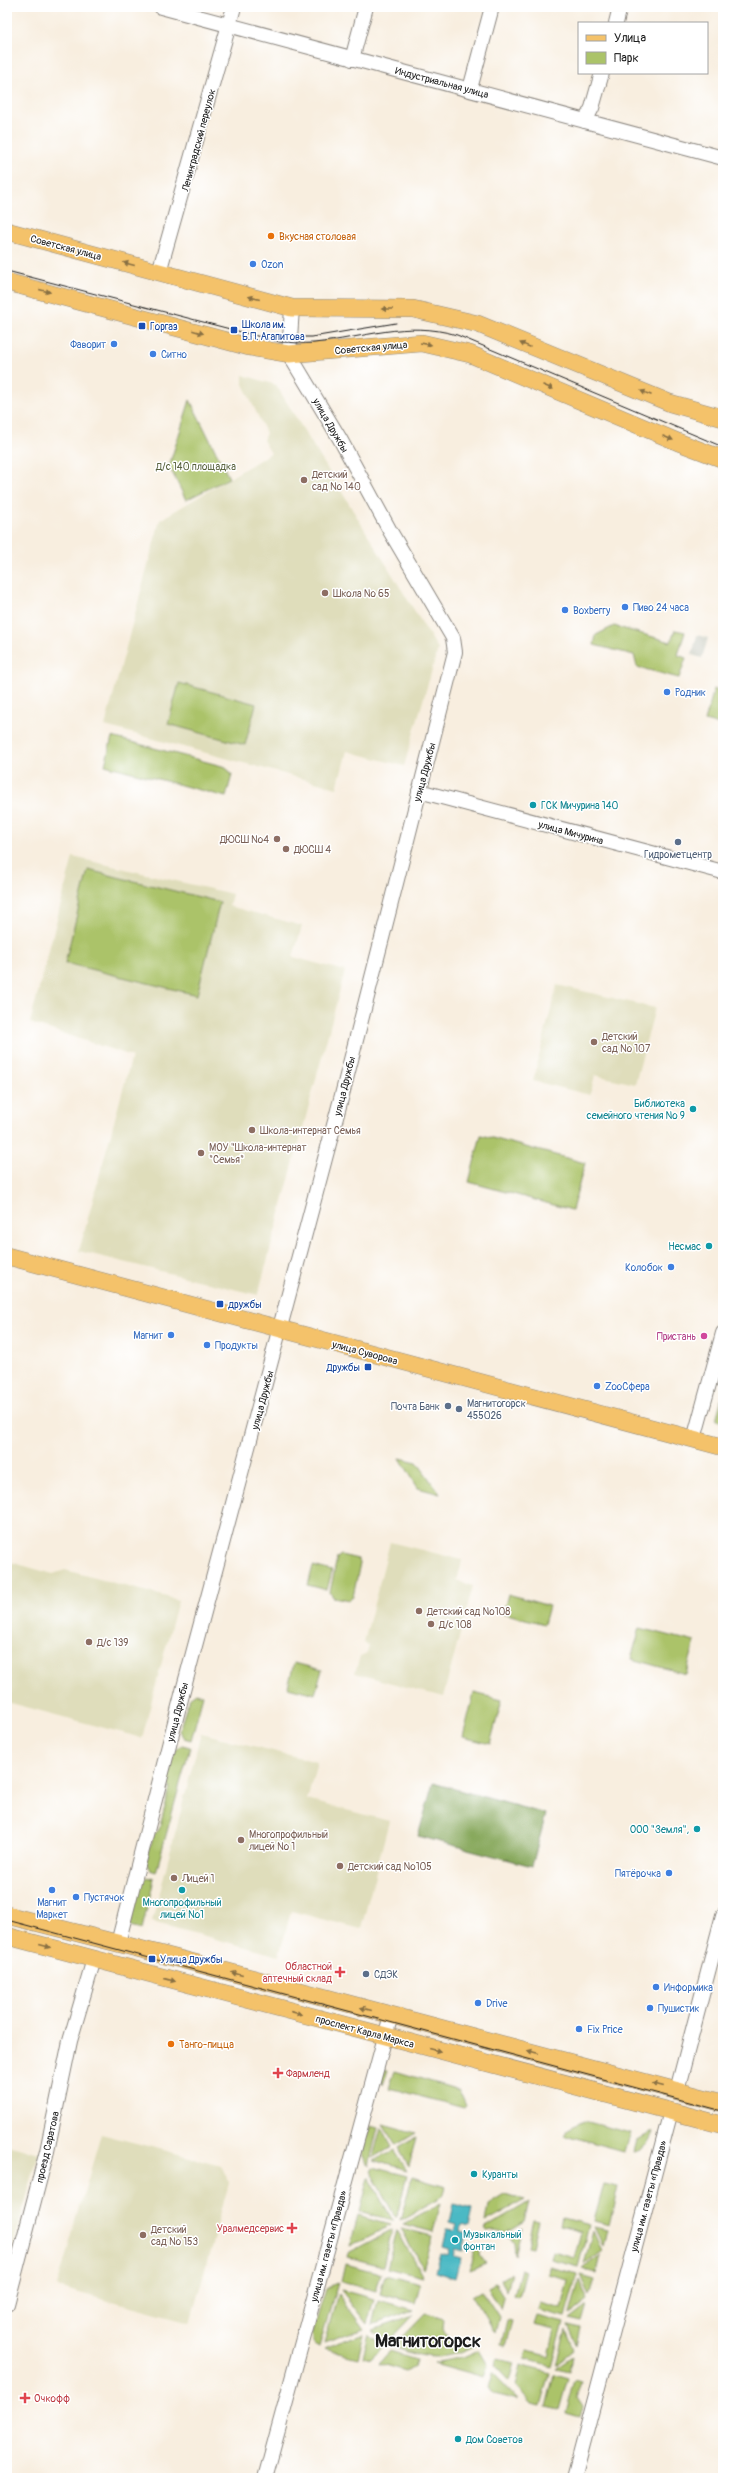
<svg xmlns="http://www.w3.org/2000/svg" width="730" height="2485" viewBox="0 0 730 2485" font-family="Pangolin,sans-serif">
	<style>
		.built { fill: #dfddbb }
		.industrial { fill: #c3c6b9 }
		.green { fill: #abc369; stroke: #647042 }
		.forest { fill: #88a95d; stroke: #52623c }
		.water { fill: #4bb9c4; stroke: #346a70 }
		.lines { fill: none; stroke-linecap: round; stroke-linejoin: round }
		.minor-casing { stroke: #8a857e; stroke-width: 16 }
		.major-casing { stroke: #8a857e; stroke-width: 18 }
		.minor { stroke: #fff; stroke-width: 14 }
		.major { stroke: #f4c26a; stroke-width: 17 }
		.tram { stroke: #1c1c1c; stroke-width: 1 }
		.oneway { fill: #886f43 }
		.food-dot { fill: #e8710a; stroke: #fff; stroke-width: 1.5 }
		.shop-dot { fill: #3f7fe0; stroke: #fff; stroke-width: 1.5 }
		.transit-dot { fill: #1a4fb4; stroke: #fff; stroke-width: 1.5 }
		.education-dot { fill: #8d6e63; stroke: #fff; stroke-width: 1.5 }
		.culture-dot { fill: #0f9aa8; stroke: #fff; stroke-width: 1.5 }
		.service-dot { fill: #5c6f8a; stroke: #fff; stroke-width: 1.5 }
		.hotel-dot { fill: #d1479c; stroke: #fff; stroke-width: 1.5 }
		.health-dot { fill: #e0444e; stroke: #fff; stroke-width: 1.5 }
		.labels { text-anchor: middle; stroke-width: 3; stroke-linejoin: round; paint-order: stroke }
		.street-label { font-size: 10px; fill: #1c1c1c; stroke: #fff }
		.food-label { font-size: 10px; fill: #c56008; stroke: #fff; text-anchor: start }
		.shop-label { font-size: 10px; fill: #366cbe; stroke: #fff; text-anchor: start }
		.transit-label { font-size: 10px; fill: #164399; stroke: #fff; text-anchor: start }
		.park-label { font-size: 10px; fill: #555f3b; stroke: #fff }
		.education-label { font-size: 10px; fill: #785e54; stroke: #fff; text-anchor: start }
		.culture-label { font-size: 10px; fill: #0d838f; stroke: #fff; text-anchor: start }
		.service-label { font-size: 10px; fill: #4e5e75; stroke: #fff; text-anchor: start }
		.hotel-label { font-size: 10px; fill: #b23c85; stroke: #fff; text-anchor: end }
		.health-label { font-size: 10px; fill: #be3a42; stroke: #fff; text-anchor: end }
		.town-label { font-size: 18px; font-weight: bold; fill: #1c1c1c; stroke: #fff }
	</style>
	<rect width="100%" height="100%" fill="#fff"/>
	<filter id="ink" filterUnits="userSpaceOnUse"><feTurbulence type="fractalNoise" baseFrequency=".025" numOctaves="2"/><feDisplacementMap in="SourceGraphic" scale="8" xChannelSelector="R" yChannelSelector="G"/><feConvolveMatrix kernelMatrix="1 2 1 2 8 2 1 2 1" color-interpolation-filters="sRGB"/></filter>
	<filter id="wash" filterUnits="userSpaceOnUse"><feTurbulence type="fractalNoise" baseFrequency=".012" numOctaves="4" result="noise"/><feDisplacementMap in="SourceGraphic" scale="16" xChannelSelector="R" yChannelSelector="G"/><feGaussianBlur stdDeviation="0.9" result="paint"/><feColorMatrix in="noise" values="0 0 0 0 0 0 0 0 0 0 0 0 0 0 0 0 0 1.4 0 .05"/><feComposite in="paint" operator="in"/></filter>
	<g filter="url(#wash)">
		<rect width="100%" height="100%" fill="#f8eedf"/>
		<g class="built">
			<polygon points="243,375 276,385 438,649 404,766 347,751 337,788 105,726 160,520 271,453 263,440 266,433 243,384"/>
			<polygon points="73,857 232,894 229,906 302,926 293,957 345,971 258,1295 79,1251 132,1056 30,1023"/>
			<polygon points="557,985 655,1008 635,1084 595,1075 590,1095 533,1081"/>
			<polygon points="390,1542 462,1560 457,1581 473,1586 443,1697 355,1673 360,1656 367,1653 369,1646 364,1642"/>
			<polygon points="7,1561 53,1574 65,1570 178,1600 142,1738 7,1702"/>
			<polygon points="201,1733 317,1762 307,1800 389,1821 361,1929 291,1911 279,1956 152,1922"/>
			<polygon points="101,2134 221,2165 229,2183 190,2323 57,2287"/>
			<polygon points="7,2145 39,2153 7,2267"/>
		</g>
		<polygon class="industrial" points="697,635 708,638 702,658 692,655"/>
		<g class="green">
			<polygon points="190,400 229,478 186,500 169,466"/>
			<polygon points="614,626 671,642 675,630 685,632 678,655 686,658 679,678 637,667 634,655 594,645 596,635"/>
			<polygon points="179,683 256,704 245,745 168,724"/>
			<polygon points="714,689 723,691 723,726 705,721"/>
			<polygon points="112,737 226,767 232,775 226,797 105,765"/>
			<polygon points="88,870 220,902 197,995 65,963"/>
			<polygon points="481,1135 585,1163 572,1210 469,1182"/>
			<polygon points="723,1393 723,1422 716,1420"/>
			<polygon points="400,1458 417,1462 440,1494 418,1488"/>
			<polygon points="341,1555 358,1559 360,1563 353,1597 349,1600 333,1597 330,1592 337,1558"/>
			<polygon points="313,1566 332,1571 327,1590 308,1585"/>
			<polygon points="508,1594 549,1606 544,1624 503,1613"/>
			<polygon points="640,1628 695,1642 686,1674 631,1659"/>
			<polygon points="294,1663 322,1670 315,1694 288,1687"/>
			<polygon points="196,1693 203,1695 191,1740 184,1738 179,1731 189,1698"/>
			<polygon points="474,1693 502,1700 490,1744 463,1737"/>
			<polygon points="182,1745 190,1747 156,1872 150,1870 146,1863 154,1833 159,1830 170,1787 167,1784 175,1751"/>
			<polygon points="148,1877 154,1879 142,1929 130,1926 141,1882"/>
			<polygon points="380,2068 388,2070 383,2085 380,2076"/>
			<polygon points="395,2071 459,2090 466,2106 464,2108 389,2088"/>
			<polygon points="584,2121 630,2133 624,2151 565,2135 568,2129"/>
			<polygon points="383,2124 416,2133 396,2145"/>
			<polygon points="370,2125 378,2127 369,2165 362,2153"/>
			<polygon points="381,2127 392,2146 373,2157"/>
			<path d="M653,2132C650,2141 644,2151 633,2152L636,2140Z"/>
			<polygon points="416,2137 409,2166 398,2148"/>
			<polygon points="394,2150 407,2170 374,2160"/>
			<polygon points="372,2167 407,2176 396,2218 370,2171"/>
			<polygon points="369,2177 393,2221 360,2212"/>
			<polygon points="412,2177 446,2187 443,2196 400,2220"/>
			<polygon points="604,2184 618,2187 609,2225 594,2221"/>
			<polygon points="504,2195 525,2200 485,2222 488,2205"/>
			<polygon points="529,2202 524,2221 504,2233 495,2231 486,2232 484,2229"/>
			<polygon points="441,2203 433,2232 403,2224"/>
			<polygon points="358,2216 391,2225 350,2246"/>
			<polygon points="562,2218 589,2225 578,2267 551,2260 553,2252 574,2258 581,2232 560,2226"/>
			<polygon points="533,2220 538,2221 532,2247 527,2246"/>
			<polygon points="594,2227 607,2230 603,2246"/>
			<polygon points="401,2228 432,2236 423,2269"/>
			<polygon points="522,2228 515,2255 514,2243 509,2236"/>
			<polygon points="392,2230 383,2266 347,2257 348,2253"/>
			<polygon points="397,2230 423,2277 387,2268"/>
			<polygon points="593,2231 602,2251 584,2264"/>
			<polygon points="475,2248 480,2250 479,2257 487,2263 469,2270"/>
			<polygon points="600,2255 596,2273 582,2269"/>
			<polygon points="345,2264 381,2273 376,2291 341,2282"/>
			<polygon points="549,2267 577,2274 565,2317 538,2310 540,2302 561,2308 568,2279 548,2274"/>
			<polygon points="521,2269 526,2271 519,2297 514,2295"/>
			<polygon points="511,2273 506,2291 500,2280"/>
			<polygon points="385,2275 421,2284 416,2302 380,2293"/>
			<polygon points="580,2275 594,2279 589,2296"/>
			<polygon points="579,2280 588,2300 570,2314 570,2313"/>
			<polygon points="338,2283 319,2347 314,2344 312,2335 326,2288"/>
			<polygon points="495,2283 504,2297 501,2309 488,2287"/>
			<polygon points="341,2290 374,2299 367,2324"/>
			<polygon points="482,2291 499,2317 495,2333 473,2296"/>
			<polygon points="338,2294 364,2329 324,2343"/>
			<polygon points="378,2300 414,2310 372,2325"/>
			<polygon points="587,2305 582,2322 569,2319"/>
			<path d="M425,2314L444,2319L443,2328C448,2341 461,2349 474,2342L476,2345C444,2362 425,2359 393,2347Z"/>
			<polygon points="414,2315 388,2342 373,2330"/>
			<polygon points="537,2316 564,2323 552,2366 525,2359 527,2351 549,2356 555,2330 534,2325"/>
			<polygon points="507,2320 512,2321 505,2346 501,2345"/>
			<polygon points="568,2325 581,2328 577,2345"/>
			<polygon points="566,2330 574,2350 557,2364"/>
			<polygon points="364,2334 358,2358 323,2349"/>
			<polygon points="369,2334 384,2346 371,2359 363,2357"/>
			<polygon points="479,2350 488,2365 484,2377 434,2363 463,2357"/>
			<polygon points="390,2351 416,2359 414,2366 406,2371 379,2363"/>
			<polygon points="573,2356 570,2371 556,2368"/>
			<polygon points="497,2359 514,2363 509,2381 495,2366"/>
			<polygon points="521,2365 550,2373 541,2406 532,2404 516,2386"/>
			<polygon points="493,2373 519,2400 494,2394 489,2388"/>
			<polygon points="554,2374 568,2378 559,2410 546,2407"/>
			<polygon points="575,2380 582,2382 577,2398 583,2407 580,2417 566,2413"/>
		</g>
		<polygon class="forest" points="433,1783 546,1814 532,1866 418,1836"/>
		<polygon class="water" points="453,2204 473,2209 469,2227 461,2225 460,2232 467,2234 463,2251 455,2249 453,2256 461,2258 456,2278 436,2272 441,2253 448,2255 450,2248 443,2246 447,2229 454,2230 456,2224 449,2222"/>
	</g>
	<g filter="url(#ink)">
		<g class="lines">
			<defs>
				<g id="minor">
					<polyline points="161,7 723,158"/>
					<polyline points="616,23 620,7"/>
					<polyline points="352,59 366,7"/>
					<polyline points="470,89 492,7"/>
					<polyline points="585,121 592,108 602,73"/>
					<polyline points="159,272 234,7"/>
					<polyline points="419,791 723,872"/>
					<polyline points="694,1439 723,1333"/>
					<polyline points="118,1943 184,1687 342,1095 455,652 453,638 390,531 340,439 289,354 292,308"/>
					<polyline points="677,2090 723,1915"/>
					<polyline points="7,2304 47,2151 70,2041 94,1959"/>
					<polyline points="265,2478 391,2015"/>
					<polyline points="574,2478 671,2111"/>
				</g>
				<g id="major">
					<polyline points="7,231 292,308 413,309 478,324 670,403 723,418"/>
					<polyline points="7,282 249,347 289,354 422,343 470,354 678,442 723,459"/>
					<polyline points="7,1256 723,1447"/>
					<polyline points="7,1915 199,1964 723,2103"/>
					<polyline points="7,1936 723,2125"/>
				</g>
			</defs>
			<use href="#minor" class="minor-casing"/>
			<use href="#major" class="major-casing"/>
			<use href="#minor" class="minor"/>
			<use href="#major" class="major"/>
			<g class="tram">
				<path d="M7,271L280,342C291,342 303,344 314,343C364,338 406,320 457,335L723,447"/>
				<polyline points="289,337 312,337 396,323"/>
				<polyline points="7,1920 723,2111"/>
			</g>
		</g>
		<defs><path id="oneway-solid" d="M-6-.8H1V-3.2L6.5 0L1 3.2V.8H-6Z"/></defs>
		<g class="oneway">
			<use href="#oneway-solid" transform="translate(129 264) rotate(-165)"/>
			<use href="#oneway-solid" transform="translate(45 291) rotate(14)"/>
			<use href="#oneway-solid" transform="translate(254 298) rotate(-165)"/>
			<use href="#oneway-solid" transform="translate(387 309) rotate(-180)"/>
			<use href="#oneway-solid" transform="translate(198 332) rotate(16)"/>
			<use href="#oneway-solid" transform="translate(426 344) rotate(9)"/>
			<use href="#oneway-solid" transform="translate(525 345) rotate(-158)"/>
			<use href="#oneway-solid" transform="translate(548 387) rotate(23)"/>
			<use href="#oneway-solid" transform="translate(646 393) rotate(-158)"/>
			<use href="#oneway-solid" transform="translate(668 438) rotate(23)"/>
			<use href="#oneway-solid" transform="translate(45 1946) rotate(15)"/>
			<use href="#oneway-solid" transform="translate(237 1974) rotate(-165)"/>
			<use href="#oneway-solid" transform="translate(170 1980) rotate(15)"/>
			<use href="#oneway-solid" transform="translate(366 2009) rotate(-165)"/>
			<use href="#oneway-solid" transform="translate(296 2013) rotate(15)"/>
			<use href="#oneway-solid" transform="translate(435 2050) rotate(14)"/>
			<use href="#oneway-solid" transform="translate(533 2052) rotate(-165)"/>
			<use href="#oneway-solid" transform="translate(658 2085) rotate(-165)"/>
		</g>
	</g>
	<g class="food-dot">
		<circle cx="271" cy="236" r="4"/>
		<circle cx="171" cy="2044" r="4"/>
	</g>
	<g class="shop-dot">
		<circle cx="253" cy="264" r="4"/>
		<circle cx="114" cy="344" r="4"/>
		<circle cx="153" cy="354" r="4"/>
		<circle cx="625" cy="607" r="4"/>
		<circle cx="565" cy="610" r="4"/>
		<circle cx="667" cy="692" r="4"/>
		<circle cx="671" cy="1267" r="4"/>
		<circle cx="171" cy="1335" r="4"/>
		<circle cx="207" cy="1345" r="4"/>
		<circle cx="597" cy="1386" r="4"/>
		<circle cx="669" cy="1873" r="4"/>
		<circle cx="52" cy="1890" r="4"/>
		<circle cx="76" cy="1897" r="4"/>
		<circle cx="656" cy="1987" r="4"/>
		<circle cx="478" cy="2003" r="4"/>
		<circle cx="650" cy="2008" r="4"/>
		<circle cx="579" cy="2029" r="4"/>
	</g>
	<g class="transit-dot">
		<rect x="138" y="322" width="8" height="8" rx="2"/>
		<rect x="230" y="326" width="8" height="8" rx="2"/>
		<rect x="216" y="1300" width="8" height="8" rx="2"/>
		<rect x="364" y="1363" width="8" height="8" rx="2"/>
		<rect x="148" y="1955" width="8" height="8" rx="2"/>
	</g>
	<g class="education-dot">
		<circle cx="304" cy="480" r="4"/>
		<circle cx="325" cy="593" r="4"/>
		<circle cx="277" cy="839" r="4"/>
		<circle cx="286" cy="849" r="4"/>
		<circle cx="594" cy="1042" r="4"/>
		<circle cx="252" cy="1130" r="4"/>
		<circle cx="201" cy="1153" r="4"/>
		<circle cx="419" cy="1611" r="4"/>
		<circle cx="431" cy="1624" r="4"/>
		<circle cx="89" cy="1642" r="4"/>
		<circle cx="241" cy="1840" r="4"/>
		<circle cx="340" cy="1866" r="4"/>
		<circle cx="174" cy="1878" r="4"/>
		<circle cx="143" cy="2235" r="4"/>
	</g>
	<g class="culture-dot">
		<circle cx="533" cy="805" r="4"/>
		<circle cx="693" cy="1109" r="4"/>
		<circle cx="709" cy="1246" r="4"/>
		<circle cx="697" cy="1829" r="4"/>
		<circle cx="182" cy="1890" r="4"/>
		<circle cx="474" cy="2174" r="4"/>
		<circle cx="455" cy="2240" r="4"/>
		<circle cx="458" cy="2439" r="4"/>
	</g>
	<g class="service-dot">
		<circle cx="678" cy="842" r="4"/>
		<circle cx="448" cy="1406" r="4"/>
		<circle cx="459" cy="1409" r="4"/>
		<circle cx="366" cy="1974" r="4"/>
	</g>
	<circle class="hotel-dot" cx="704" cy="1336" r="4"/>
	<g class="health-dot">
		<path d="M338 1966h4v4h4v4h-4v4h-4v-4h-4v-4h4z"/>
		<path d="M276 2067h4v4h4v4h-4v4h-4v-4h-4v-4h4z"/>
		<path d="M290 2222h4v4h4v4h-4v4h-4v-4h-4v-4h4z"/>
		<path d="M23 2392h4v4h4v4h-4v4h-4v-4h-4v-4h4z"/>
	</g>
	<g class="labels">
		<g class="street-label">
			<text transform="translate(442 82) rotate(15)" y="4">Индустриальная улица</text>
			<text transform="translate(198 140) rotate(-75)" y="4">Ленинградский переулок</text>
			<text transform="translate(66 247) rotate(15)" y="4">Советская улица</text>
			<text transform="translate(371 347) rotate(-5)" y="4">Советская улица</text>
			<text transform="translate(331 425) rotate(60)" y="4">улица Дружбы</text>
			<text transform="translate(424 772) rotate(-75)" y="4">улица Дружбы</text>
			<text transform="translate(571 832) rotate(15)" y="4">улица Мичурина</text>
			<text transform="translate(344 1086) rotate(-76)" y="4">улица Дружбы</text>
			<text transform="translate(365 1352) rotate(15)" y="4">улица Суворова</text>
			<text transform="translate(262 1400) rotate(-75)" y="4">улица Дружбы</text>
			<text transform="translate(177 1712) rotate(-76)" y="4">улица Дружбы</text>
			<text transform="translate(365 2031) rotate(15)" y="4">проспект Карла Маркса</text>
			<text transform="translate(47 2147) rotate(-77)" y="4">проезд Саратова</text>
			<text transform="translate(648 2196) rotate(-75)" y="4">улица им. газеты «Правда»</text>
			<text transform="translate(328 2246) rotate(-75)" y="4">улица им. газеты «Правда»</text>
		</g>
		<g class="food-label">
			<text x="279" y="240">Вкусная столовая</text>
			<text x="179" y="2048">Танго-пицца</text>
		</g>
		<g class="shop-label">
			<text x="261" y="268">Ozon</text>
			<text x="106" y="348" text-anchor="end">Фаворит</text>
			<text x="161" y="358">Ситно</text>
			<text x="633" y="611">Пиво 24 часа</text>
			<text x="573" y="614">Boxberry</text>
			<text x="675" y="696">Родник</text>
			<text x="663" y="1271" text-anchor="end">Колобок</text>
			<text x="163" y="1339" text-anchor="end">Магнит</text>
			<text x="215" y="1349">Продукты</text>
			<text x="605" y="1390">ZooСфера</text>
			<text x="661" y="1877" text-anchor="end">Пятёрочка</text>
			<text x="84" y="1901">Пустячок</text>
			<text x="52" y="1906" text-anchor="middle">Магнит<tspan x="52" dy="12">Маркет</tspan></text>
			<text x="664" y="1991">Информика</text>
			<text x="486" y="2007">Drive</text>
			<text x="658" y="2012">Пушистик</text>
			<text x="587" y="2033">Fix Price</text>
		</g>
		<g class="transit-label">
			<text x="242" y="328">Школа им.<tspan x="242" dy="12">Б.П. Агапитова</tspan></text>
			<text x="150" y="330">Горгаз</text>
			<text x="228" y="1308">дружбы</text>
			<text x="360" y="1371" text-anchor="end">Дружбы</text>
			<text x="160" y="1963">Улица Дружбы</text>
		</g>
		<g class="park-label">
			<text x="196" y="470">Д/с 140 площадка</text>
		</g>
		<g class="education-label">
			<text x="312" y="478">Детский<tspan x="312" dy="12">сад № 140</tspan></text>
			<text x="333" y="597">Школа № 65</text>
			<text x="269" y="843" text-anchor="end">ДЮСШ №4</text>
			<text x="294" y="853">ДЮСШ 4</text>
			<text x="602" y="1040">Детский<tspan x="602" dy="12">сад № 107</tspan></text>
			<text x="260" y="1134">Школа-интернат Семья</text>
			<text x="209" y="1151">МОУ "Школа-интернат<tspan x="209" dy="12">"Семья"</tspan></text>
			<text x="427" y="1615">Детский сад №108</text>
			<text x="439" y="1628">Д/с 108</text>
			<text x="97" y="1646">Д/с 139</text>
			<text x="249" y="1838">Многопрофильный<tspan x="249" dy="12">лицей № 1</tspan></text>
			<text x="348" y="1870">Детский сад №105</text>
			<text x="182" y="1882">Лицей 1</text>
			<text x="151" y="2233">Детский<tspan x="151" dy="12">сад № 153</tspan></text>
		</g>
		<g class="culture-label">
			<text x="541" y="809">ГСК Мичурина 140</text>
			<text x="685" y="1107" text-anchor="end">Библиотека<tspan x="685" dy="12">семейного чтения № 9</tspan></text>
			<text x="701" y="1250" text-anchor="end">Несмас</text>
			<text x="689" y="1833" text-anchor="end">ООО "Земля",</text>
			<text x="182" y="1906" text-anchor="middle">Многопрофильный<tspan x="182" dy="12">лицей №1</tspan></text>
			<text x="482" y="2178">Куранты</text>
			<text x="463" y="2238">Музыкальный<tspan x="463" dy="12">фонтан</tspan></text>
			<text x="466" y="2443">Дом Советов</text>
		</g>
		<g class="service-label">
			<text x="678" y="858" text-anchor="middle">Гидрометцентр</text>
			<text x="467" y="1407">Магнитогорск<tspan x="467" dy="12">455026</tspan></text>
			<text x="440" y="1410" text-anchor="end">Почта Банк</text>
			<text x="374" y="1978">СДЭК</text>
		</g>
		<g class="hotel-label">
			<text x="696" y="1340">Пристань</text>
		</g>
		<g class="health-label">
			<text x="332" y="1970">Областной<tspan x="332" dy="12">аптечный склад</tspan></text>
			<text x="286" y="2077" text-anchor="start">Фармленд</text>
			<text x="284" y="2232">Уралмедсервис</text>
			<text x="34" y="2402" text-anchor="start">Очкофф</text>
		</g>
		<g class="town-label">
			<text x="428" y="2347">Магнитогорск</text>
		</g>
	</g>
	<rect width="730" height="2485" fill="none" stroke="#fff" stroke-width="24"/>
	<rect x="578" y="22" width="130" height="52" fill="#ffffff" stroke="#a4a4a4"/>
	<rect x="586" y="35" width="20" height="6" fill="#f4c26a" stroke="#a4a4a4"/>
	<text x="614" y="42" font-size="12" fill="#1c1c1c">Улица</text>
	<rect x="586" y="52" width="20" height="12" fill="#abc369" stroke="#a4a4a4"/>
	<text x="614" y="62" font-size="12" fill="#1c1c1c">Парк</text>
</svg>
